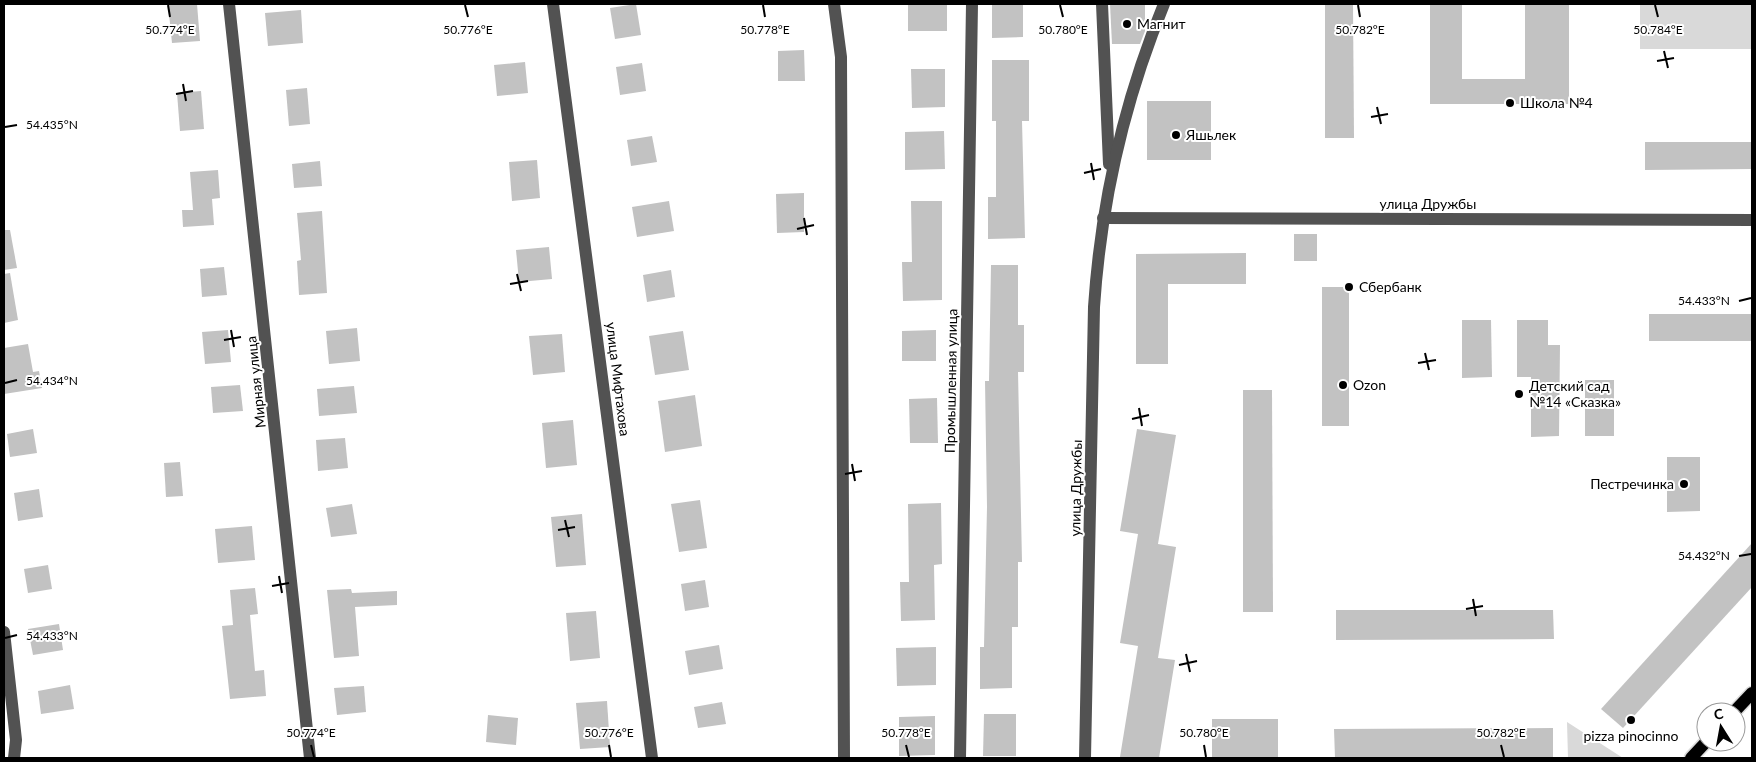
<svg xmlns="http://www.w3.org/2000/svg" width="1756" height="762" viewBox="0 0 1756 762" font-family="Lato,sans-serif">
	<style>
		.green { fill: #d9d9d9 }
		.building { fill: #c2c2c2 }
		.lines { fill: none; stroke-linecap: round; stroke-linejoin: round }
		.major-casing { stroke: #dbdbdb; stroke-width: 15 }
		.minor { stroke: #525252; stroke-width: 12 }
		.major { stroke: #000; stroke-width: 12 }
		.ticks { fill: none; stroke: #000; stroke-width: 2 }
		.poi-dot { fill: #000; stroke: #fff; stroke-width: 2 }
		.labels { text-anchor: middle; stroke-width: 4; stroke-linejoin: round; paint-order: stroke }
		.poi-label { font-size: 14px; fill: #000; stroke: #fff; text-anchor: start }
		.street-label { font-size: 14px; fill: #000; stroke: #fff }
		.ticks-label { font-size: 12px; text-anchor: middle; fill: #000; stroke: #fff; stroke-width: 4; stroke-linejoin: round; paint-order: stroke }
	</style>
	<rect width="100%" height="100%" fill="#fff"/>
	<g class="green">
		<rect x="1640" y="4" width="112" height="45"/>
		<polygon points="1567,722 1623,758 1568,758"/>
	</g>
	<g class="building">
		<polygon points="168,4 197,4 200,41 172,43"/>
		<polygon points="636,4 641,35 615,39 610,8"/>
		<rect x="908" y="4" width="39" height="27"/>
		<polygon points="992,4 1023,4 1023,37 992,38"/>
		<polygon points="1110,4 1145,4 1145,31 1140,44 1112,44"/>
		<polygon points="1325,4 1353,4 1354,138 1325,138"/>
		<polygon points="1430,4 1462,4 1462,79 1525,79 1525,4 1569,4 1569,104 1430,104"/>
		<polygon points="301,10 303,43 268,46 265,13"/>
		<polygon points="804,50 805,81 778,81 778,51"/>
		<polygon points="992,60 1029,60 1029,121 1022,121 1025,238 988,239 988,197 996,197 996,121 992,121"/>
		<polygon points="525,62 528,93 497,96 494,65"/>
		<polygon points="642,63 646,91 620,95 616,67"/>
		<polygon points="911,69 945,69 945,107 912,108"/>
		<polygon points="307,88 310,124 289,126 286,90"/>
		<polygon points="201,91 204,129 180,131 177,93"/>
		<rect x="1147" y="101" width="64" height="59"/>
		<polygon points="944,131 945,169 905,170 905,132"/>
		<polygon points="652,136 657,162 631,166 627,140"/>
		<polygon points="1645,142 1752,142 1752,169 1645,170"/>
		<polygon points="537,160 540,198 512,201 509,162"/>
		<polygon points="320,161 322,186 294,188 292,164"/>
		<polygon points="218,170 220,198 212,199 214,225 183,227 182,210 193,210 190,172"/>
		<polygon points="804,193 804,232 777,233 776,194"/>
		<polygon points="669,201 674,231 637,237 632,207"/>
		<polygon points="911,201 942,201 942,300 903,301 902,262 912,262"/>
		<polygon points="322,211 327,293 299,295 297,261 301,260 297,213"/>
		<polygon points="4,230 10,230 17,268 4,270"/>
		<rect x="1294" y="234" width="23" height="27"/>
		<polygon points="549,247 552,279 519,282 516,250"/>
		<polygon points="1246,253 1246,284 1168,284 1168,364 1136,364 1136,254"/>
		<polygon points="991,265 1018,265 1018,325 1024,325 1024,372 1018,372 1022,562 1018,562 1018,627 1012,627 1012,688 980,689 980,647 984,647 987,507 985,381 989,381"/>
		<polygon points="224,267 227,295 202,297 200,269"/>
		<polygon points="671,270 675,297 647,302 643,275"/>
		<polygon points="10,273 18,320 4,323 4,274"/>
		<rect x="1322" y="287" width="27" height="139"/>
		<rect x="1649" y="314" width="103" height="27"/>
		<polygon points="1462,320 1491,320 1492,377 1462,378"/>
		<polygon points="1517,320 1548,320 1548,345 1560,345 1559,436 1531,437 1531,377 1517,377"/>
		<polygon points="357,328 360,361 329,364 326,331"/>
		<polygon points="228,330 231,362 205,364 202,332"/>
		<polygon points="936,330 936,361 902,361 902,331"/>
		<polygon points="683,331 689,370 655,375 649,336"/>
		<polygon points="562,334 565,372 533,375 529,336"/>
		<polygon points="28,344 33,372 39,371 42,388 4,394 4,348"/>
		<rect x="1585" y="380" width="29" height="56"/>
		<polygon points="240,385 243,411 213,413 211,387"/>
		<polygon points="354,386 357,413 319,416 317,389"/>
		<polygon points="1243,390 1272,390 1273,612 1243,612"/>
		<polygon points="695,395 702,446 665,452 658,401"/>
		<polygon points="937,398 938,443 910,443 909,399"/>
		<polygon points="573,420 577,465 546,468 542,423"/>
		<polygon points="33,429 37,453 10,457 7,434"/>
		<polygon points="1137,429 1176,435 1158,544 1176,547 1158,658 1175,660 1159,758 1120,757 1138,646 1120,643 1138,534 1120,531"/>
		<polygon points="345,438 348,468 318,471 316,440"/>
		<polygon points="1667,457 1700,457 1700,511 1667,512"/>
		<polygon points="180,462 183,496 166,497 164,463"/>
		<polygon points="39,489 43,517 18,521 14,493"/>
		<polygon points="700,500 707,548 679,552 671,504"/>
		<polygon points="941,503 942,564 934,565 935,620 901,621 900,582 909,582 908,504"/>
		<polygon points="352,504 357,534 331,537 326,508"/>
		<polygon points="582,514 586,565 556,567 551,517"/>
		<polygon points="252,526 255,560 218,563 215,529"/>
		<polygon points="1752,543 1752,587 1623,728 1601,709"/>
		<polygon points="48,565 52,589 28,593 24,569"/>
		<polygon points="705,580 709,607 685,611 681,584"/>
		<polygon points="255,588 258,614 250,615 255,671 264,670 266,696 230,699 222,626 233,625 230,590"/>
		<polygon points="351,589 352,593 397,591 397,605 355,607 359,656 334,658 327,590"/>
		<polygon points="1336,610 1553,610 1554,639 1336,640"/>
		<polygon points="596,611 600,658 570,661 566,613"/>
		<polygon points="59,624 63,650 33,655 28,629"/>
		<polygon points="719,645 723,669 689,675 685,651"/>
		<polygon points="936,647 936,685 897,686 896,648"/>
		<polygon points="70,685 74,709 41,714 38,691"/>
		<polygon points="364,686 366,712 337,715 334,688"/>
		<polygon points="607,701 610,747 580,749 576,703"/>
		<polygon points="722,702 726,724 698,728 694,707"/>
		<polygon points="984,714 1016,714 1016,756 983,756"/>
		<polygon points="488,715 518,718 516,745 486,742"/>
		<polygon points="935,716 935,755 899,756 899,717"/>
		<rect x="1212" y="719" width="66" height="39"/>
		<polygon points="1553,728 1553,758 1335,758 1334,729"/>
	</g>
	<g class="lines">
		<defs>
			<g id="major">
				<polyline points="1734,712 1752,693"/>
				<polyline points="1691,758 1706,742"/>
			</g>
		</defs>
		<use href="#major" class="major-casing"/>
		<g class="minor">
			<polyline points="229,4 310,758"/>
			<polyline points="553,4 652,758"/>
			<polyline points="834,4 841,57 844,758"/>
			<polyline points="1102,4 1109,164"/>
			<polyline points="1103,218 1752,220"/>
			<polyline points="4,632 16,740 14,758"/>
			<polyline points="960,758 972,4"/>
			<path d="M1085,758L1094,307C1101,202 1124,101 1164,4"/>
		</g>
		<use href="#major" class="major"/>
	</g>
	<path class="ticks" d="M168,5L170,17M465,5L468,17M763,5L765,17M1060,5L1063,17M1358,5L1360,17M1655,5L1658,17M1664,51L1668,68M1657,61L1674,58M183,84L186,101M176,94L193,91M1377,107L1381,124M1371,117L1388,114M5,127L17,125M1091,163L1094,180M1084,173L1101,169M804,218L807,235M797,229L814,225M517,274L521,291M510,284L528,281M1739,301L1751,298M231,330L234,347M224,340L241,337M1425,353L1429,370M1418,363L1436,360M5,383L17,380M1139,408L1142,426M1132,419L1149,415M852,464L855,481M845,474L862,471M565,520L569,537M558,530L575,527M1739,556L1751,554M279,576L282,593M272,586L289,583M1473,599L1476,616M1466,609L1483,606M5,638L17,635M1186,654L1190,672M1179,665L1197,661M311,745L314,757M609,745L611,757M906,745L909,757M1204,745L1206,757M1501,745L1504,757"/>
	<g class="poi-dot">
		<circle cx="1127" cy="24" r="5"/>
		<circle cx="1510" cy="103" r="5"/>
		<circle cx="1176" cy="135" r="5"/>
		<circle cx="1349" cy="287" r="5"/>
		<circle cx="1343" cy="385" r="5"/>
		<circle cx="1519" cy="394" r="5"/>
		<circle cx="1684" cy="484" r="5"/>
		<circle cx="1631" cy="720" r="5"/>
	</g>
	<g class="labels">
		<g class="poi-label">
			<text x="1137" y="29">Магнит</text>
			<text x="1520" y="108">Школа №4</text>
			<text x="1186" y="140">Яшьлек</text>
			<text x="1359" y="292">Сбербанк</text>
			<text x="1353" y="390">Ozon</text>
			<text x="1529" y="391">Детский сад<tspan x="1529" dy="16">№14 «Сказка»</tspan></text>
			<text x="1674" y="489" text-anchor="end">Пестречинка</text>
			<text x="1631" y="741" text-anchor="middle">pizza pinocinno</text>
		</g>
		<g class="street-label">
			<text x="1428" y="209">улица Дружбы</text>
			<text transform="translate(618 379) rotate(83)" y="5">улица Мифтахова</text>
			<text transform="translate(951 381) rotate(-89)" y="5">Промышленная улица</text>
			<text transform="translate(256 382) rotate(-96)" y="5">Мирная улица</text>
			<text transform="translate(1076 488) rotate(-89)" y="5">улица Дружбы</text>
		</g>
	</g>
	<g class="ticks-label">
		<text x="170" y="34">50.774°E</text>
		<text x="468" y="34">50.776°E</text>
		<text x="765" y="34">50.778°E</text>
		<text x="1063" y="34">50.780°E</text>
		<text x="1360" y="34">50.782°E</text>
		<text x="1658" y="34">50.784°E</text>
		<text x="52" y="129">54.435°N</text>
		<text x="1704" y="305">54.433°N</text>
		<text x="52" y="385">54.434°N</text>
		<text x="1704" y="560">54.432°N</text>
		<text x="52" y="640">54.433°N</text>
		<text x="311" y="737">50.774°E</text>
		<text x="609" y="737">50.776°E</text>
		<text x="906" y="737">50.778°E</text>
		<text x="1204" y="737">50.780°E</text>
		<text x="1501" y="737">50.782°E</text>
	</g>
	<rect width="1756" height="762" fill="none" stroke="#000000" stroke-width="10"/>
	<g transform="translate(1721 727) rotate(349)"><circle r="24" fill="#ffffff" stroke="#999999"/>
	<path d="M0-4L9 19L0 12L-9 19Z" fill="#000000"/>
	<text y="-8" font-size="14" font-weight="bold" text-anchor="middle" fill="#000000">С</text>
	</g>
</svg>
